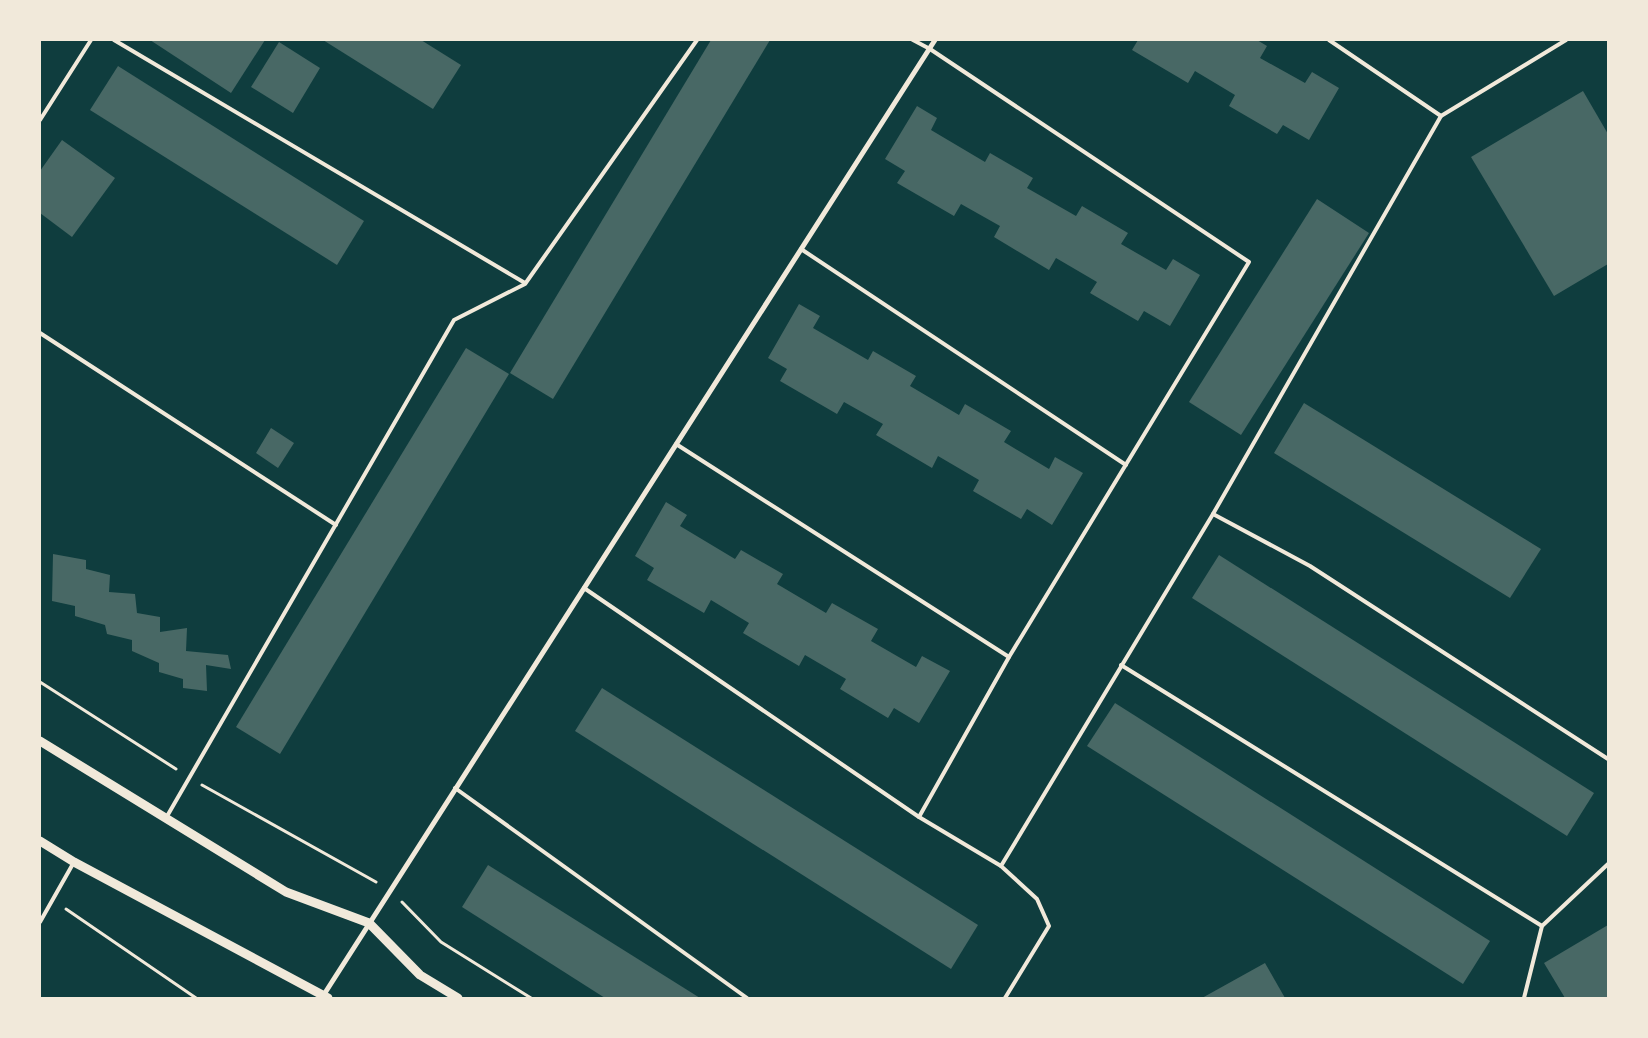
<svg xmlns="http://www.w3.org/2000/svg" width="1648" height="1038" viewBox="0 0 1648 1038" font-family="'PT Sans Narrow',sans-serif">
	<style>
		.building { fill: #486865 }
		.lines { fill: none; stroke-linecap: round; stroke-linejoin: round }
		.path { stroke: #f1e9da; stroke-width: 3 }
		.service { stroke: #f1e9da; stroke-width: 4 }
		.minor { stroke: #f1e9da; stroke-width: 5 }
		.tertiary { stroke: #f1e9da; stroke-width: 9 }
	</style>
	<rect width="100%" height="100%" fill="#0f3d3e"/>
	<g class="building">
		<polygon points="150,40 265,40 231,93"/>
		<polygon points="323,40 421,40 461,65 433,109"/>
		<polygon points="711,40 770,40 553,399 510,373"/>
		<polygon points="1138,40 1257,40 1267,46 1260,58 1305,83 1312,72 1339,88 1309,140 1283,125 1277,134 1229,106 1235,95 1195,71 1188,83 1132,50"/>
		<polygon points="279,42 320,68 293,113 251,87"/>
		<polygon points="118,66 364,221 337,265 90,110"/>
		<polygon points="1583,91 1608,134 1608,264 1554,296 1471,157"/>
		<polygon points="917,106 937,118 931,130 985,162 990,153 1033,178 1027,188 1076,216 1082,206 1128,233 1121,244 1166,270 1173,259 1200,275 1170,326 1144,311 1138,321 1090,293 1097,282 1056,258 1049,270 994,237 1000,226 961,204 954,216 897,183 905,171 885,159"/>
		<polygon points="62,140 115,178 72,237 40,213 40,171"/>
		<polygon points="1317,199 1369,233 1241,435 1189,402"/>
		<polygon points="799,304 820,316 813,328 868,360 873,351 916,376 910,386 959,415 965,404 1011,431 1004,442 1049,469 1055,457 1083,473 1052,525 1027,509 1021,519 973,491 979,480 938,456 932,468 876,435 883,424 844,402 837,414 780,381 787,369 768,358"/>
		<polygon points="466,348 509,374 280,754 236,727"/>
		<polygon points="1304,403 1541,549 1510,598 1274,453"/>
		<polygon points="271,428 294,443 278,468 256,453"/>
		<polygon points="666,502 687,515 680,526 735,559 741,550 783,574 777,584 826,613 832,603 878,629 871,641 916,667 922,656 950,671 919,723 894,708 888,718 840,689 846,679 805,655 799,666 743,633 749,623 711,600 704,613 647,580 654,568 635,556"/>
		<polygon points="53,554 86,560 86,569 110,575 109,592 135,594 137,613 160,617 160,632 187,628 186,651 228,655 231,669 206,665 207,691 183,688 183,679 159,672 159,663 132,651 132,640 107,634 105,625 75,616 75,606 52,601"/>
		<polygon points="1219,555 1594,793 1567,836 1192,598"/>
		<polygon points="602,688 978,925 951,969 575,731"/>
		<polygon points="1115,703 1490,941 1463,984 1087,746"/>
		<polygon points="488,865 700,998 605,998 462,907"/>
		<polygon points="1608,925 1608,998 1565,998 1544,963"/>
		<polygon points="1265,963 1285,998 1202,998"/>
	</g>
	<g class="lines">
		<g class="path">
			<polyline points="40,682 176,769"/>
			<polyline points="202,785 376,882"/>
			<polyline points="402,902 441,942 531,998"/>
			<polyline points="66,909 196,998"/>
		</g>
		<g class="service">
			<polyline points="114,40 525,283"/>
			<polyline points="913,40 930,49 1249,262 1009,657"/>
			<polyline points="1329,40 1441,116"/>
			<polyline points="40,120 91,40"/>
			<polyline points="801,249 1126,465"/>
			<polyline points="40,333 336,525"/>
			<polyline points="676,444 1009,657 919,817"/>
			<polyline points="1213,514 1441,116 1566,40"/>
			<polyline points="584,588 919,817 1001,866"/>
			<polyline points="1121,665 1542,926"/>
			<polyline points="455,788 747,998"/>
			<polyline points="166,818 454,320 525,284 697,40"/>
			<polyline points="40,922 74,862"/>
			<polyline points="1005,998 1049,926 1037,899 1001,866 1213,514 1310,566 1608,759"/>
			<polyline points="1524,998 1542,926 1608,864"/>
		</g>
		<polyline class="minor" points="323,996 935,40"/>
		<g class="tertiary">
			<polyline points="40,741 286,892 369,923 420,975 458,998"/>
			<polyline points="40,841 74,862 328,998"/>
		</g>
	</g>
	<rect width="1648" height="1038" fill="none" stroke="#f1e9da" stroke-width="82"/>
</svg>
